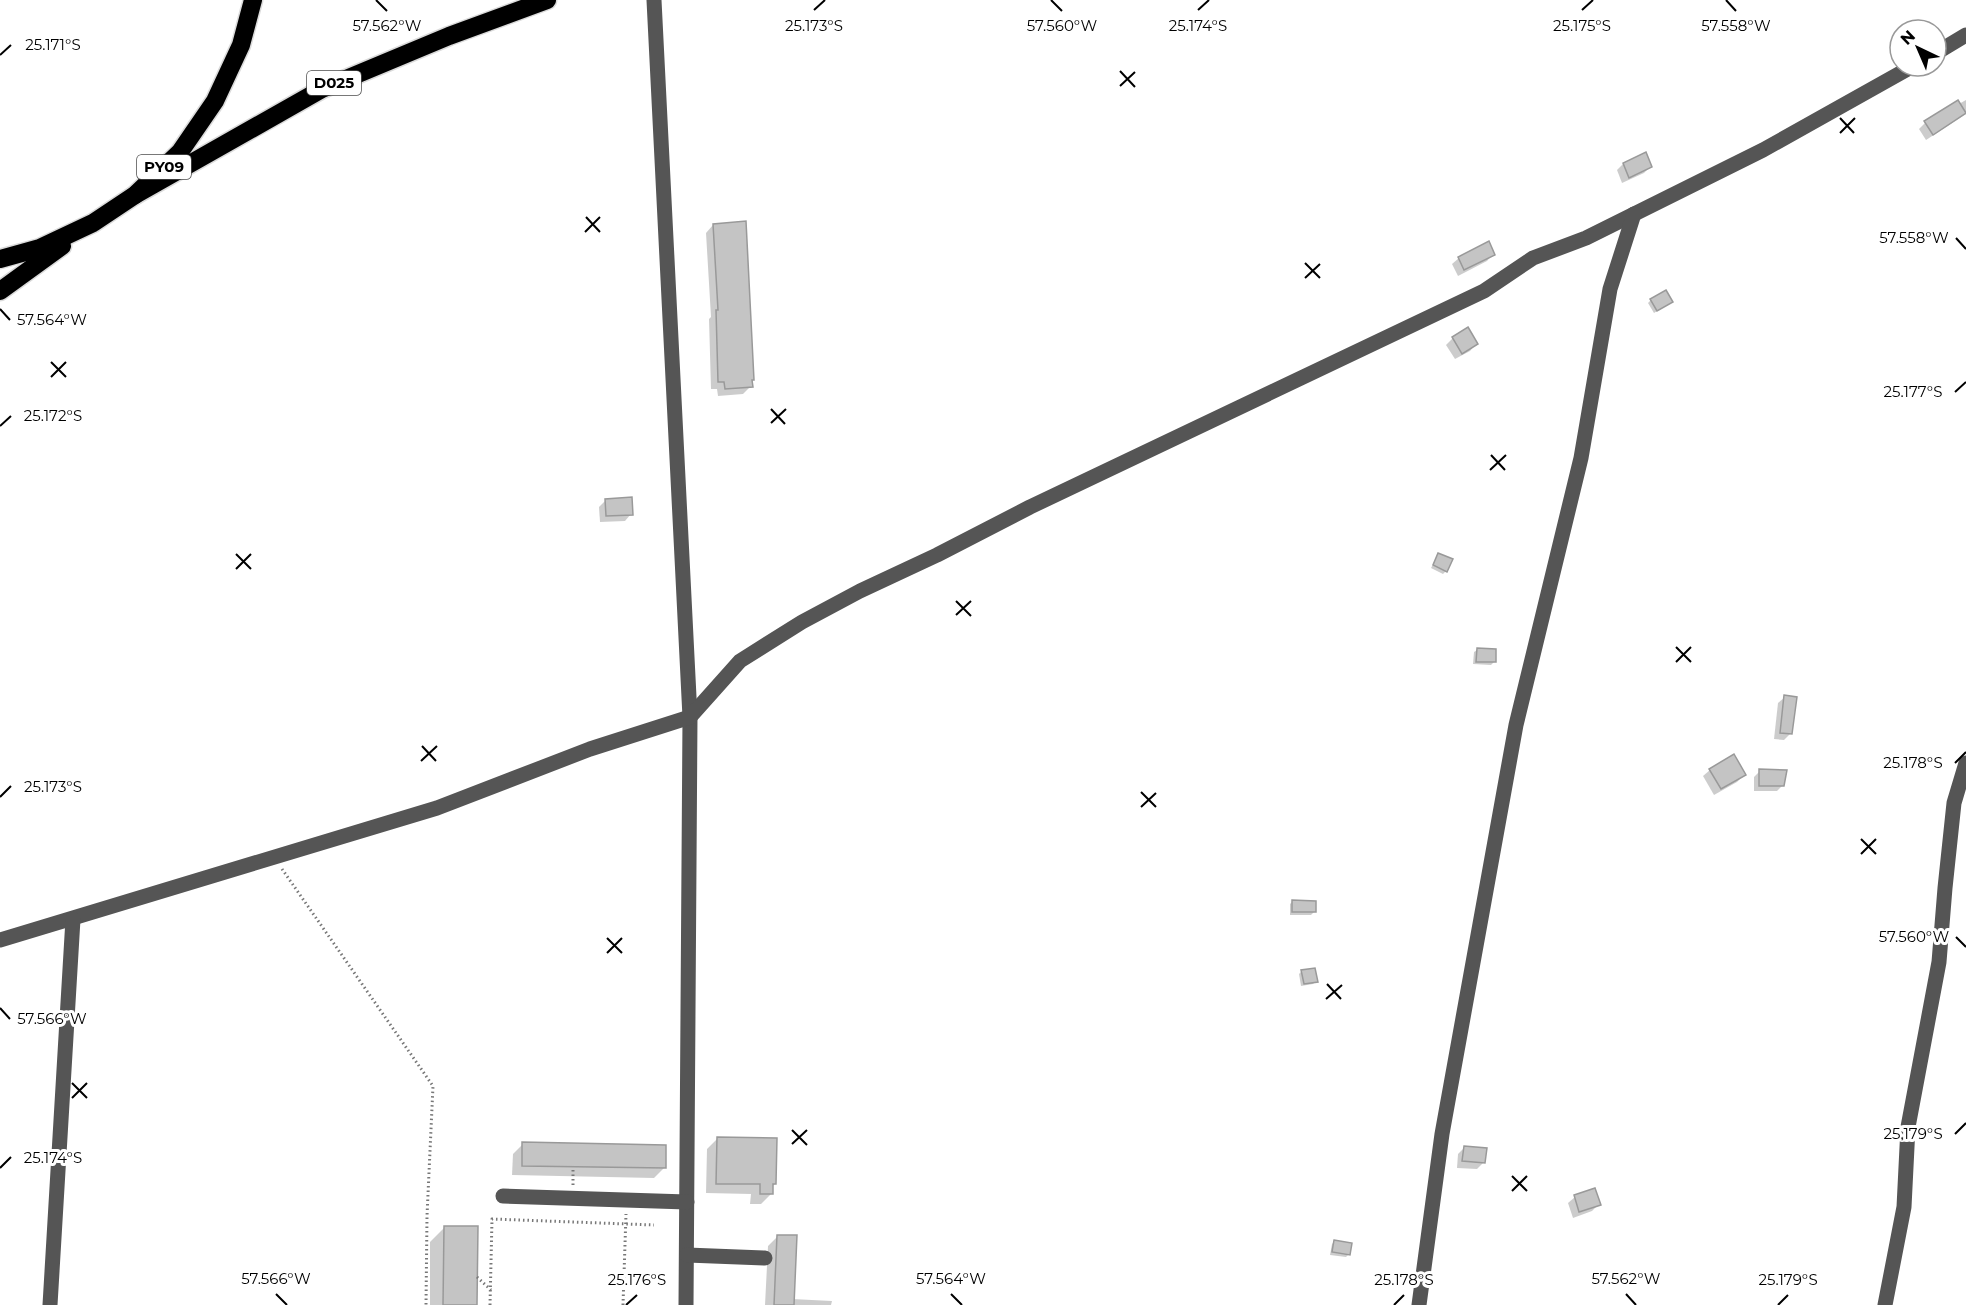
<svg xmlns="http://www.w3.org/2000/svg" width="1966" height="1305" viewBox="0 0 1966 1305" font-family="Montserrat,sans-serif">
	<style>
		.shadow { fill: #0003 }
		.building { fill: #c4c4c4; stroke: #999; stroke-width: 1.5 }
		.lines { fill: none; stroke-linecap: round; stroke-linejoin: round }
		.highway-casing { stroke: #dbdbdb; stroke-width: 21 }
		.path { stroke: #777; stroke-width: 3; stroke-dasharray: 1.5 3; stroke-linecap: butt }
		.minor { stroke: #555; stroke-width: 15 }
		.highway { stroke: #000; stroke-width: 18 }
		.ticks { fill: none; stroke: #000; stroke-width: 2 }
		.labels { text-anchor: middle; stroke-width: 6; stroke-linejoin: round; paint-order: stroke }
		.shield { fill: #fff; stroke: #4c4c4c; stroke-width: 1.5 }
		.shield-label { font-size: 15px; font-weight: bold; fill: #000 }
		.ticks-label { font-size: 15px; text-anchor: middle; fill: #000; stroke: #fff; stroke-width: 6; stroke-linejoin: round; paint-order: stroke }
	</style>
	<rect width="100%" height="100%" fill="#fff"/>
	<g class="shadow">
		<polygon points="1966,100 1966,114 1926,140 1919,129 1925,123"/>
		<polygon points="1623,164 1651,166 1644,173 1622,183 1617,170"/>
		<polygon points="713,225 751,381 751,386 743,394 718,396 717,389 711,389 709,319 711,317 706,233"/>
		<polygon points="1493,254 1487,261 1458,276 1452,264 1459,258"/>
		<polygon points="1651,300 1668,304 1654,313 1648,303"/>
		<polygon points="1453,338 1476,344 1470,351 1455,359 1446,345"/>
		<polygon points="606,500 631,514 625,521 600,522 599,507"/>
		<polygon points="1438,555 1446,571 1443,574 1431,568"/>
		<polygon points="1477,650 1494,662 1491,665 1473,664 1474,652"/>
		<polygon points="1785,697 1791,733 1784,740 1774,739 1778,703"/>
		<polygon points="1710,770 1744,775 1737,782 1714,795 1703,776"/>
		<polygon points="1760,771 1783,785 1777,791 1754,791 1754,777"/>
		<polygon points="1293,901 1314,912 1311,915 1290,915 1290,904"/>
		<polygon points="1302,971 1316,981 1313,984 1301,986 1299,974"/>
		<polygon points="717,1139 775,1184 771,1187 771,1194 761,1204 750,1204 751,1194 706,1193 707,1149"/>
		<polygon points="523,1144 664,1168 654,1178 512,1175 513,1154"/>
		<polygon points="1464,1148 1484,1162 1477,1169 1457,1168 1458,1154"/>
		<polygon points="1575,1197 1599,1204 1592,1211 1573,1218 1568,1203"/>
		<polygon points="444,1228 476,1305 430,1305 430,1242"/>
		<polygon points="778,1236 792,1299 832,1301 831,1305 765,1305 768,1246"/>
		<polygon points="1335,1241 1349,1254 1346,1257 1330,1255 1332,1244"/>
	</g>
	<g class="building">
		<polygon points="1958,100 1966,113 1933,135 1924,121"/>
		<polygon points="1646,152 1652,167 1629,178 1623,163"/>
		<polygon points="746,221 754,380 752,380 753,387 725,389 724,382 718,382 716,310 718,310 713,224"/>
		<polygon points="1489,241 1495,255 1464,270 1458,257"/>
		<polygon points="1666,290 1673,302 1657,311 1650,299"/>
		<polygon points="1468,327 1478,344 1462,354 1452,337"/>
		<polygon points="632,497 633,515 606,516 605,499"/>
		<polygon points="1438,553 1453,559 1447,572 1433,565"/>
		<polygon points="1477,648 1496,649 1496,662 1476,662"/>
		<polygon points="1784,695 1797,697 1792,734 1780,733"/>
		<polygon points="1734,754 1746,775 1721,789 1709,769"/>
		<polygon points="1759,769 1787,770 1784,786 1759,786"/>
		<polygon points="1292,900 1316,901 1316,912 1292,912"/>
		<polygon points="1315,968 1318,982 1304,984 1301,970"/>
		<polygon points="717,1137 777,1138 776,1184 773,1184 773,1194 760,1194 760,1184 716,1184"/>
		<polygon points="522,1142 666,1145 666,1168 522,1166"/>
		<polygon points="1464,1146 1487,1148 1485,1163 1462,1161"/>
		<polygon points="1595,1188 1601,1205 1579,1212 1574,1195"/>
		<polygon points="444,1226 478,1226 477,1305 443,1305"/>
		<polygon points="777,1235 797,1235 794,1305 774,1305"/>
		<polygon points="1334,1240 1352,1243 1350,1255 1332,1252"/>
	</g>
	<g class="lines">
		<defs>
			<g id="highway">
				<polyline points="135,195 322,89 449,36 547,0"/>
				<polyline points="0,259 40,248 93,223 135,195 180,152 215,101 241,45 253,0"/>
				<polyline points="0,291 62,246"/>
			</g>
		</defs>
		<use href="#highway" class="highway-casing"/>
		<g class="path">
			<polyline points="282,869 433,1086 427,1216 426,1305"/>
			<polyline points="573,1185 573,1167"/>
			<polyline points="477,1277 491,1290"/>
			<polyline points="490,1305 492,1219 654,1225"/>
			<polyline points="623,1305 626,1214"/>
		</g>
		<g class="minor">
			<polyline points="654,0 690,717 686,1305"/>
			<polyline points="1936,53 1966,35"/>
			<polyline points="0,940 437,808 590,749 690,717 740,661 802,622 860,591 937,555 1030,507 1484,291 1533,258 1586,238 1763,150 1913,66"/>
			<polyline points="503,1196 687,1202"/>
			<polyline points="687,1255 765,1258"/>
			<polyline points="50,1305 73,919"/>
			<polyline points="1419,1305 1442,1134 1516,725 1581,458 1610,289 1634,214"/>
			<polyline points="1885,1305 1904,1207 1908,1127 1939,962 1945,888 1954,803 1966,763"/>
		</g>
		<use href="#highway" class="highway"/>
	</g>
	<path class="ticks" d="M376,0L387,11M1051,0L1062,11M1726,0L1736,11M814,10L825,0M1198,10L1209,0M1582,10L1593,0M0,55L11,45M1120,71L1135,87M1120,86L1135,72M1840,118L1854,133M1840,133L1855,118M586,217L600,232M585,232L600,217M1956,238L1966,249M1305,263L1320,278M1305,278L1320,264M0,309L10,320M51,362L66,377M51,377L66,362M1955,392L1966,382M771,409L785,424M771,423L786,409M0,426L11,416M1491,455L1505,470M1490,470L1506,455M236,554L251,569M236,569L251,554M956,601L971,616M956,615L971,601M1676,647L1691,662M1676,662L1691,647M422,746L436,761M421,761L437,746M1955,763L1966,752M1141,792L1156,807M0,797L11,786M1141,807L1156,793M1861,839L1876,854M1861,854L1876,839M1956,937L1966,947M607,938L622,953M607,953L622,938M1327,984L1341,999M1326,999L1342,985M0,1008L10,1019M72,1083L87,1098M72,1098L87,1083M792,1130L807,1145M1955,1134L1966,1123M792,1144L807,1130M0,1168L11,1157M1512,1176L1527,1191M1512,1191L1527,1176M276,1294L287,1305M951,1294L962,1305M1626,1294L1636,1305M626,1305L637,1295M1394,1305L1404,1295M1778,1305L1788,1295"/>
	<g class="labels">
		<g class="shield">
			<rect x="307" y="71" width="54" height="24" rx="4.5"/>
			<rect x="137" y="155" width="54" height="24" rx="4.5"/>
		</g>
		<g class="shield-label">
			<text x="334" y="88">D025</text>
			<text x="164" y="172">PY09</text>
		</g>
	</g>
	<g class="ticks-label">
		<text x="814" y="31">25.173°S</text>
		<text x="1198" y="31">25.174°S</text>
		<text x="1582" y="31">25.175°S</text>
		<text x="387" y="31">57.562°W</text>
		<text x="1062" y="31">57.560°W</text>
		<text x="1736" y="31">57.558°W</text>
		<text x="53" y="50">25.171°S</text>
		<text x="1914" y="243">57.558°W</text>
		<text x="52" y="325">57.564°W</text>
		<text x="1913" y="397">25.177°S</text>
		<text x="53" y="421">25.172°S</text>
		<text x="1913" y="768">25.178°S</text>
		<text x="53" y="792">25.173°S</text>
		<text x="1914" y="942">57.560°W</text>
		<text x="52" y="1024">57.566°W</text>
		<text x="1913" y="1139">25.179°S</text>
		<text x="53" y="1163">25.174°S</text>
		<text x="276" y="1284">57.566°W</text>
		<text x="951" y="1284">57.564°W</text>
		<text x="1626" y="1284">57.562°W</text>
		<text x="637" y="1285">25.176°S</text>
		<text x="1404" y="1285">25.178°S</text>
		<text x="1788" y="1285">25.179°S</text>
	</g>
	<g transform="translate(1918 48) rotate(316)"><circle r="28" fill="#ffffff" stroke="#999999" stroke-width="1.5"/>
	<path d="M0-4.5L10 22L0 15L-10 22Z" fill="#000000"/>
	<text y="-9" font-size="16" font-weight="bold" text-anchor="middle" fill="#000000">N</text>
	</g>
</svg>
